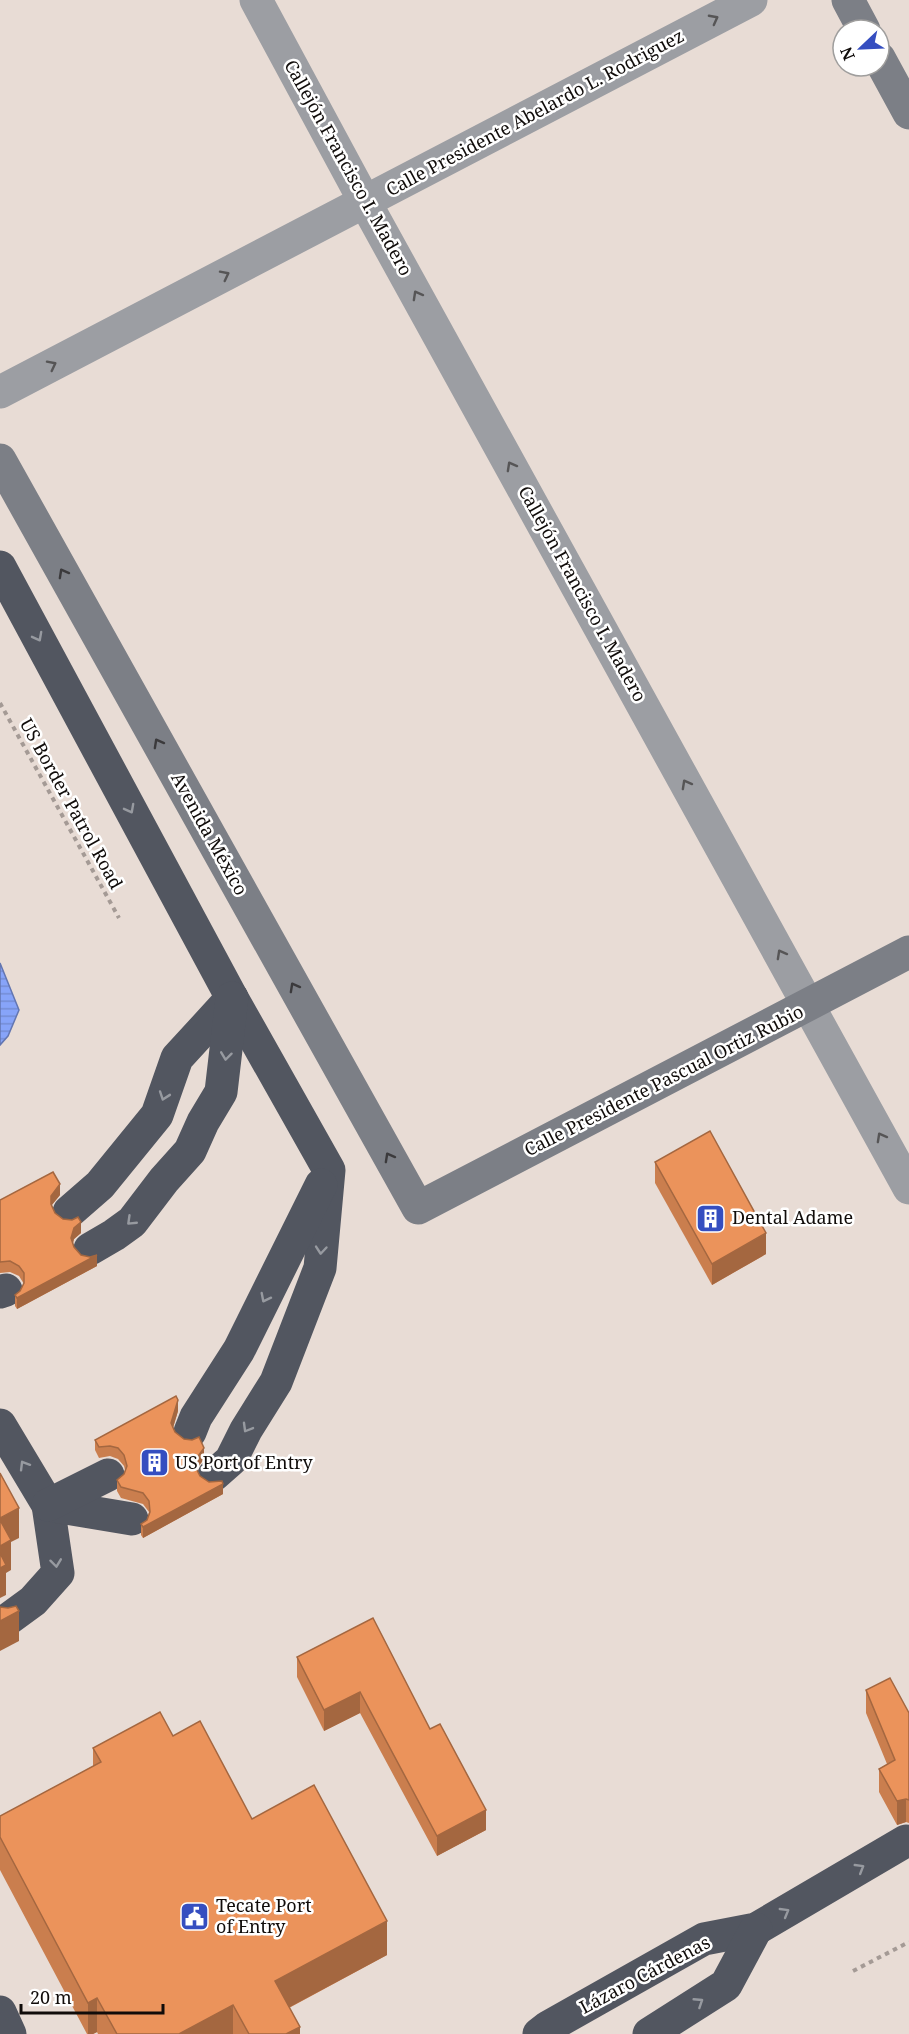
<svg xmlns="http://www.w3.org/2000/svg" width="909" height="2034" viewBox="0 0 909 2034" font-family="'Noto Serif',serif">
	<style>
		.water { fill: url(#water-rules); stroke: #6376b1; stroke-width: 1.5 }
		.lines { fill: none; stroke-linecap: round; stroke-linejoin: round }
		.path { stroke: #a49a95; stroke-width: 4; stroke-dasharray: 4.5 4.5; stroke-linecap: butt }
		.street { stroke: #9c9ea3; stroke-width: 33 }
		.secondary { stroke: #7c7f86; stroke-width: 33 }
		.highway { stroke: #525660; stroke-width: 33 }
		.wall { fill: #ca7e4e }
		.shaded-wall { fill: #a46740 }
		.building { fill: #eb935b; stroke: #a46740; stroke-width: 1.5 }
		.oneway { stroke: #565556 }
		.oneway2 { stroke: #3b3a3c }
		.oneway3 { stroke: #979aa0 }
		.labels { text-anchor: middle; stroke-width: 5; stroke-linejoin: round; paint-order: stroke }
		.street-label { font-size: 18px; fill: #100c0a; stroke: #fff }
		.poi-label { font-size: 18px; fill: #100c0a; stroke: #fff; text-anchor: start }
	</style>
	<defs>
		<pattern id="water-rules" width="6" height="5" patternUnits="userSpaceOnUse" patternTransform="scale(1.5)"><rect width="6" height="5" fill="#87a4f9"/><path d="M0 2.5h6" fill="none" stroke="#748cd4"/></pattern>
	</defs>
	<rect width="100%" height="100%" fill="#e8dcd5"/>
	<polygon class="water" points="0,963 19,1010 8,1036 0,1045"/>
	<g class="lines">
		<g class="path">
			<polyline points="0,703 119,918"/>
			<polyline points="853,1971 909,1942"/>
		</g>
		<g class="street">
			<polyline points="256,0 365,202 909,1188"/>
			<polyline points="0,392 751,0"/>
		</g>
		<g class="secondary">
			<polyline points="848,0 864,30"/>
			<polyline points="879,58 909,113"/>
			<polyline points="0,460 418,1208 909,952"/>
		</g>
		<g class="highway">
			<polyline points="0,567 232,998 329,1170 320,1268 276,1382 246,1430 231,1460 214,1475"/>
			<polyline points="69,1212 100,1185 157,1115 177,1058 232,998"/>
			<polyline points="90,1249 114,1235 132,1222 164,1180 190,1151 203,1122 221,1092 232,998"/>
			<polyline points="0,1292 6,1290"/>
			<polyline points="0,1425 48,1505 58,1573 33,1601 7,1620"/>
			<polyline points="190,1432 196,1417 239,1350 321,1185"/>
			<polyline points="48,1505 132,1519"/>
			<polyline points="48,1505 108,1475"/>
			<polyline points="0,2012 10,2034"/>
			<polyline points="539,2034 548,2027 704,1939 756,1929 906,1841"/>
			<polyline points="649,2034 726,1985 756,1929"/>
		</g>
	</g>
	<g class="wall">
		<polygon points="655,1162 766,1254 712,1285 655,1183"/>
		<polygon points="60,1195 51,1206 55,1213 81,1233 74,1239 73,1244 74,1247 81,1255 97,1266 17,1309 15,1306 15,1295 20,1291 24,1284 19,1276 10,1272 0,1273 0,1200"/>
		<polygon points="178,1411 173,1428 175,1432 204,1459 196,1469 200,1476 223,1494 143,1538 141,1535 141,1524 147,1520 149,1512 143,1504 121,1498 117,1491 117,1480 124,1474 125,1470 124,1466 118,1459 110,1456 99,1458 95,1450 95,1440"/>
		<polygon points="297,1657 430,1729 486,1830 437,1856 360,1713 324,1731 297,1677"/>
		<polygon points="866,1690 909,1713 909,1823 906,1822 897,1825 879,1792 879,1769 887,1764 866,1713"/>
		<polygon points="173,1736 252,1819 387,1955 289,2008 300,2034 98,2034 97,2032 93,2034 87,2034 0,1870 0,1816 93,1766 93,1748"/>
	</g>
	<g class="shaded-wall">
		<polygon points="60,1184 60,1195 51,1206 51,1215 51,1196"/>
		<polygon points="81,1222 81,1233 74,1239 71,1248 71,1238 74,1228"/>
		<polygon points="766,1233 766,1254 712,1285 712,1264"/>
		<polygon points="97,1255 97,1266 17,1309 17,1298"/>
		<polygon points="178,1400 178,1411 171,1434 171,1423"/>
		<polygon points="204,1448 204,1459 196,1470 196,1459"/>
		<polygon points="223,1484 223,1494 143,1538 143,1527"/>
		<polygon points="19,1508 19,1538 11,1542 11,1570 6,1573 6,1595 0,1598 0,1518"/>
		<polygon points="19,1611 19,1641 0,1651 0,1621"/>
		<polygon points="360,1692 360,1713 324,1731 324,1710"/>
		<polygon points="906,1799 906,1822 897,1825 897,1801"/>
		<polygon points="486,1810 486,1830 437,1856 437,1836"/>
		<polygon points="387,1921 387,1955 275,2015 275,1981"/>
		<polygon points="97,1998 97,2032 93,2034 88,2034 88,2003"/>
		<polygon points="233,2005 233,2034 179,2034"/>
		<polygon points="300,2027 300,2034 286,2034"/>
	</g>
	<g class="building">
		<polygon points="710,1131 766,1233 712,1264 655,1162"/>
		<polygon points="53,1172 60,1184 51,1196 51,1204 55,1213 63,1219 72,1220 78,1217 81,1222 74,1228 71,1238 74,1247 81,1255 90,1257 97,1255 17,1298 15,1295 20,1291 24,1283 24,1273 19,1266 10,1261 0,1262 0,1200"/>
		<polygon points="176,1396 178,1400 171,1423 175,1432 184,1439 192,1440 199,1437 204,1448 196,1459 196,1468 200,1476 209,1482 222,1481 223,1484 143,1527 141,1524 147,1520 150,1512 149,1501 143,1493 121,1487 117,1480 124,1474 127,1466 124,1455 118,1448 110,1446 99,1447 95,1440"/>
		<polygon points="0,1473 19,1508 0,1518"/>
		<polygon points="0,1520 11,1540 0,1546"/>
		<polygon points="0,1553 6,1565 0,1568"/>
		<polygon points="16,1606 19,1611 0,1621 0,1607 8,1608"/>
		<polygon points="373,1618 430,1729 440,1724 486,1810 437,1836 360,1692 324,1710 297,1657"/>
		<polygon points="890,1678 909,1713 909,1800 906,1799 897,1801 879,1769 895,1760 866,1690"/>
		<polygon points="160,1712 173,1736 200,1721 252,1819 314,1785 387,1921 275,1981 300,2027 286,2034 249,2034 233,2005 179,2034 117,2034 97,1998 88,2003 0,1837 0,1816 101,1762 93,1748"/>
	</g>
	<defs><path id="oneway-chevron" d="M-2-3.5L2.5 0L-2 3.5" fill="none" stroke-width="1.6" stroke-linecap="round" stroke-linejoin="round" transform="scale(1.5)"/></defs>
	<g class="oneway">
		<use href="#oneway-chevron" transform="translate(714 19) rotate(-28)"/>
		<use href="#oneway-chevron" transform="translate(225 275) rotate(-27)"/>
		<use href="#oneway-chevron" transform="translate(417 295) rotate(-119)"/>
		<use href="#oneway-chevron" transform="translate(52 365) rotate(-27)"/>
		<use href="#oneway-chevron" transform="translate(511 466) rotate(-119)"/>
		<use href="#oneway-chevron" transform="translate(686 784) rotate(-119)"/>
		<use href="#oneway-chevron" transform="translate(781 954) rotate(-119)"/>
		<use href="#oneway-chevron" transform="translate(881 1137) rotate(-119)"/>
	</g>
	<g class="oneway2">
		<use href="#oneway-chevron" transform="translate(63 573) rotate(-119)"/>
		<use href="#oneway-chevron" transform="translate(158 743) rotate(-119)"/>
		<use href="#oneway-chevron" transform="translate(294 987) rotate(-119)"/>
		<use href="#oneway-chevron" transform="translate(389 1157) rotate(-119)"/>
	</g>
	<g class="oneway3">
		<use href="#oneway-chevron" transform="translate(38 637) rotate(62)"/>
		<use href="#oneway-chevron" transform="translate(130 809) rotate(62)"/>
		<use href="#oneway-chevron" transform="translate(226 1056) rotate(97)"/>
		<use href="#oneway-chevron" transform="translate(164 1096) rotate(109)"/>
		<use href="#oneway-chevron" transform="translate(131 1221) rotate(136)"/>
		<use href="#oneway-chevron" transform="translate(321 1250) rotate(95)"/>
		<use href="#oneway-chevron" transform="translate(265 1298) rotate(117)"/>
		<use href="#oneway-chevron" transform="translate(247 1428) rotate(120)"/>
		<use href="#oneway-chevron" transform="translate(24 1465) rotate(-121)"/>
		<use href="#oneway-chevron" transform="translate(56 1563) rotate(83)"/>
		<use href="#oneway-chevron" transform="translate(860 1868) rotate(-31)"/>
		<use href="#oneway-chevron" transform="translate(785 1912) rotate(-30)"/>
		<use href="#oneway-chevron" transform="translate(699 2002) rotate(-33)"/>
	</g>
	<defs>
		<symbol id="building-square" viewBox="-11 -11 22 22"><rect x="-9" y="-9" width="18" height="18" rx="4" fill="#354ec0" stroke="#fff"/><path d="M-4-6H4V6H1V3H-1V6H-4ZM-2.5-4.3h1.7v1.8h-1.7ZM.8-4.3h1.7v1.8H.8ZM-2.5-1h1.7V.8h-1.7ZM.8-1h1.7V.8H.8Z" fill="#fff"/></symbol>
		<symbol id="civic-square" viewBox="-11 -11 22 22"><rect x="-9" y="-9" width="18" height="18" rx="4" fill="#354ec0" stroke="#fff"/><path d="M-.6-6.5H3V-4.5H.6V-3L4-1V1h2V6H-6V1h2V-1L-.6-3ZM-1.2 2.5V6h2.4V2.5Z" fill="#fff"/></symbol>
	</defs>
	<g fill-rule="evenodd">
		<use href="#building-square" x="694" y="1202" width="33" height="33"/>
		<use href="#building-square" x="138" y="1446" width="33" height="33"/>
		<use href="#civic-square" x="178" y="1900" width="33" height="33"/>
	</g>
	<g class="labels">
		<g class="street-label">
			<text transform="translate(535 113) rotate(-28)" y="6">Calle Presidente Abelardo L. Rodriguez</text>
			<text transform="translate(348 168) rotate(61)" y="6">Callejón Francisco I. Madero</text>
			<text transform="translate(582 594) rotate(61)" y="6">Callejón Francisco I. Madero</text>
			<text transform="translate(71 804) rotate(61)" y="6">US Border Patrol Road</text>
			<text transform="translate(209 834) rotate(61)" y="6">Avenida México</text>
			<text transform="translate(664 1081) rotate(-27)" y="6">Calle Presidente Pascual Ortiz Rubio</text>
			<text transform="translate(645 1975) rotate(-28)" y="6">Lázaro Cárdenas</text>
		</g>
		<g class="poi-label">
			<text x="732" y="1224">Dental Adame</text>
			<text x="175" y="1469">US Port of Entry</text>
			<text x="216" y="1912">Tecate Port<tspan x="216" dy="21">of Entry</tspan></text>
		</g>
	</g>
	<g transform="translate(861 48) rotate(247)"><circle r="28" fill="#ffffff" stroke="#9f9e9d" stroke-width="1.5"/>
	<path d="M0-4.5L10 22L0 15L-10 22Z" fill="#354ec0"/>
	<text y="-9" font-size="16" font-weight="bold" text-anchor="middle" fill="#100c0a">N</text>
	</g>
	<path d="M21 2004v9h142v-9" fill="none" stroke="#100c0a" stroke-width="3"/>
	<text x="30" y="2004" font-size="18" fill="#100c0a" stroke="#ffffff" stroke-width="4.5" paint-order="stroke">20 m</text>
</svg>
